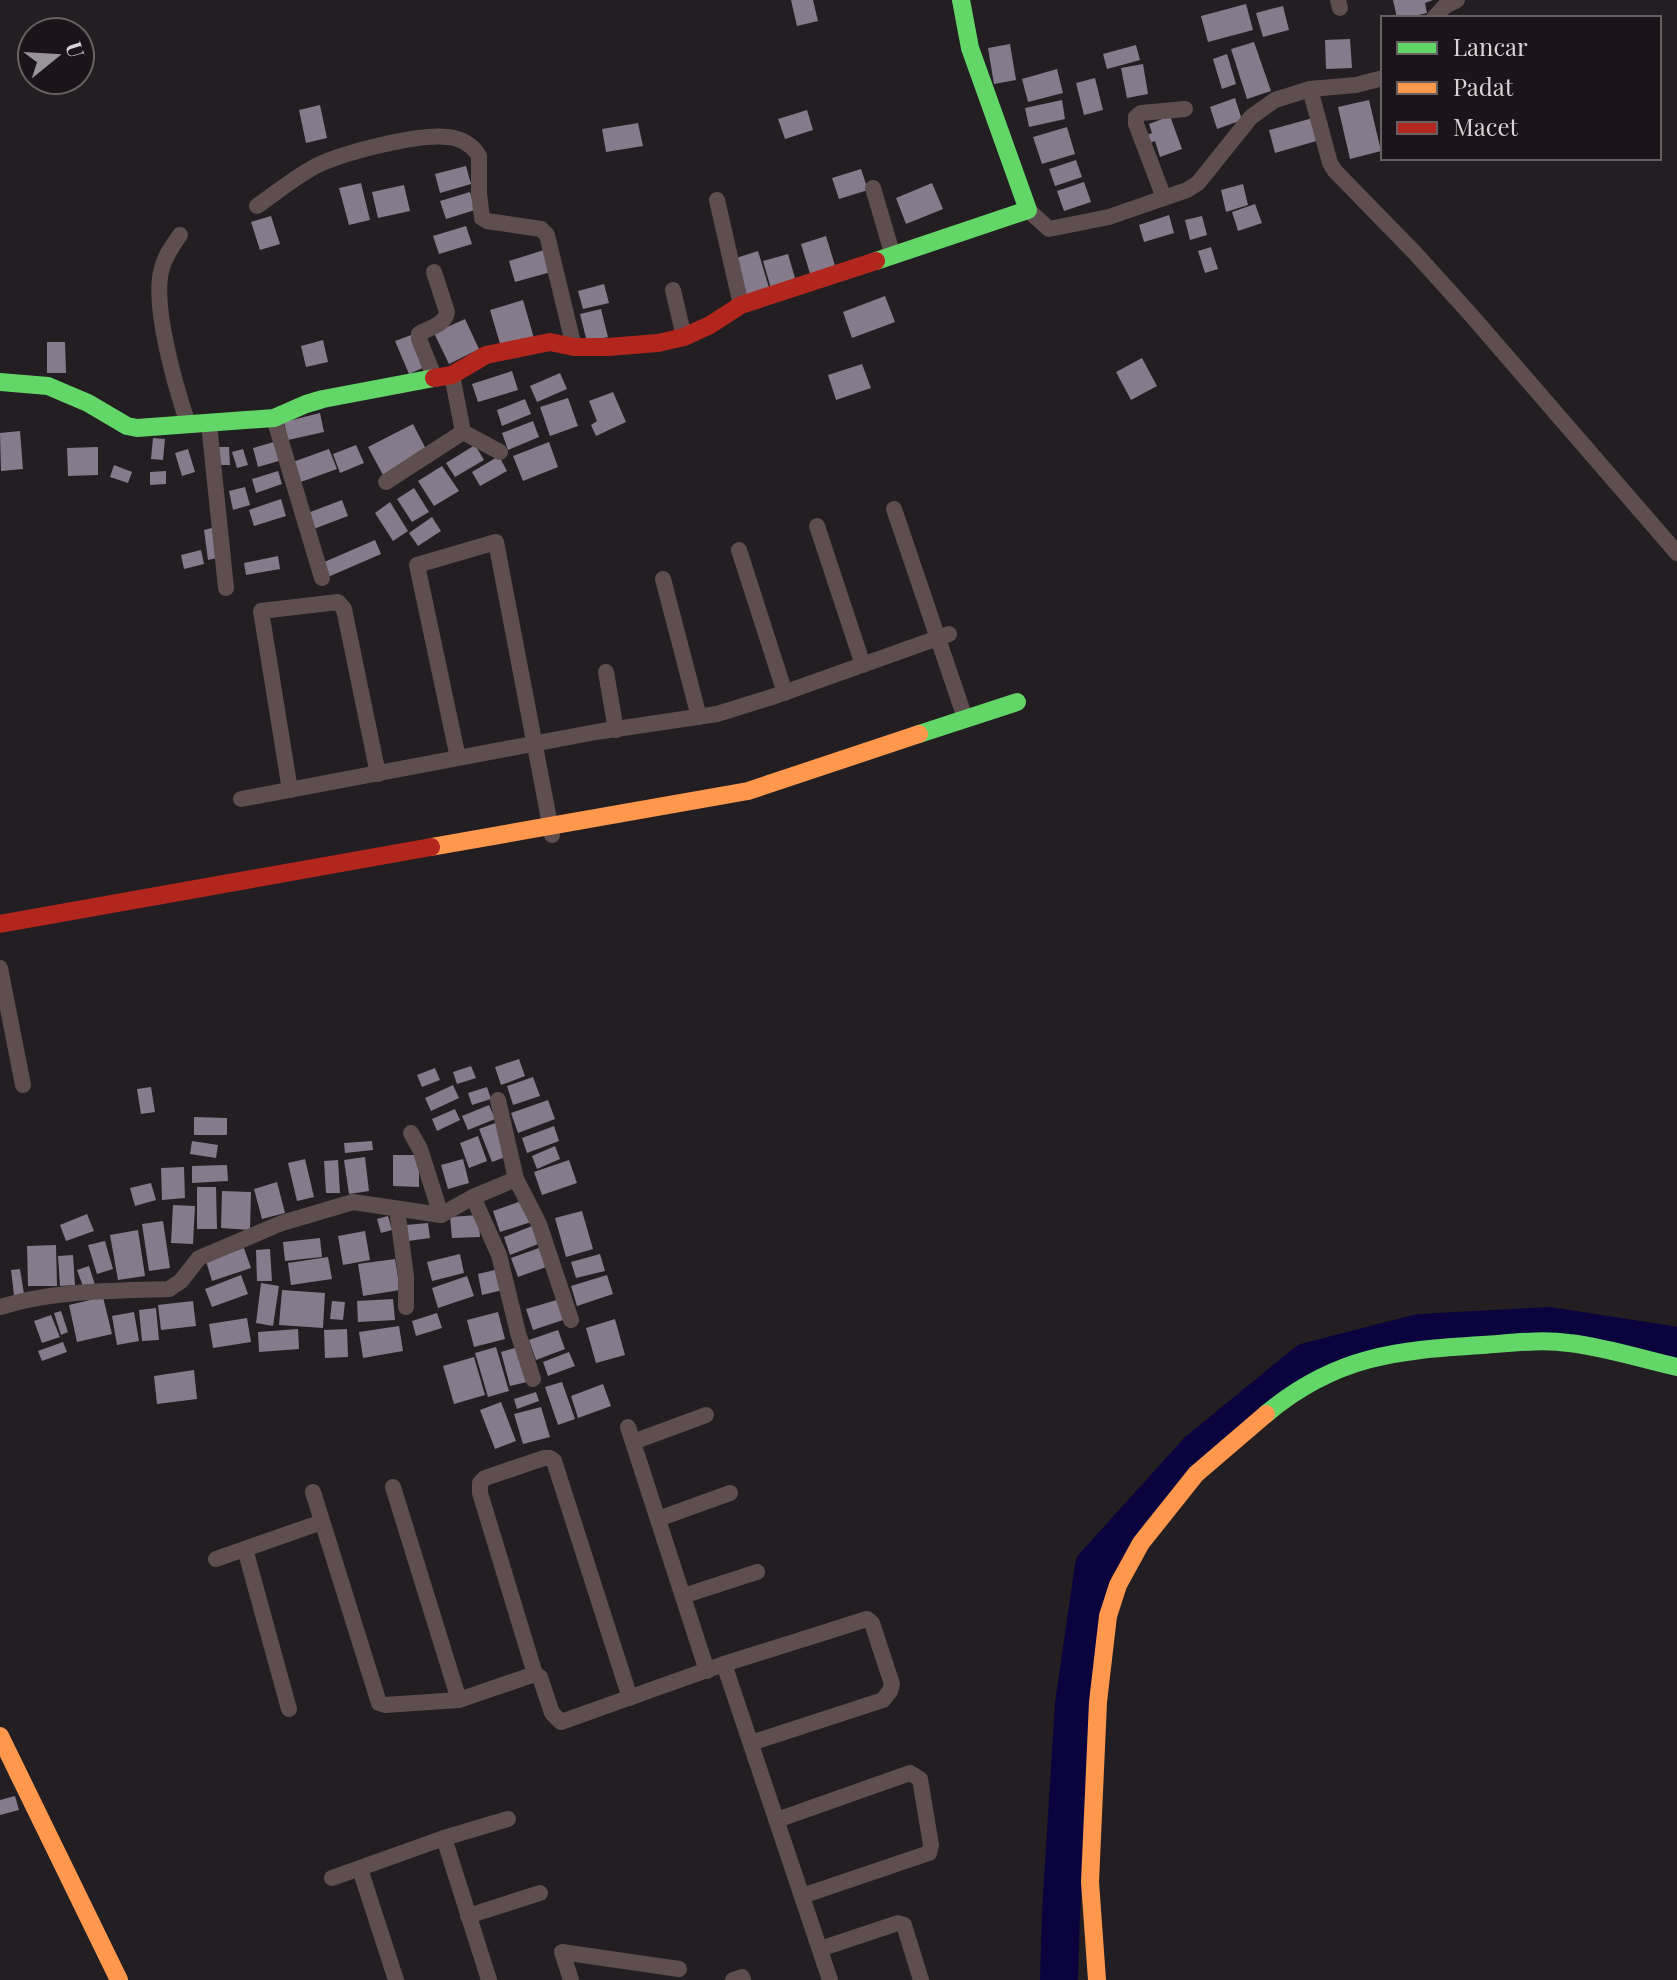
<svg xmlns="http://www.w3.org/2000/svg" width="1677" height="1980" viewBox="0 0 1677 1980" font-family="'Playfair Display',serif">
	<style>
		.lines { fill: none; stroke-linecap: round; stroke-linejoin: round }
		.river { stroke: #0a033d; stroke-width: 38 }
		.building { fill: #857b8c }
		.street { stroke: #5f4e50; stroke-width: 16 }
		.fast { stroke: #63d668; stroke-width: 18 }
		.slow { stroke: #ff974d; stroke-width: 18 }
		.jam { stroke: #b3261e; stroke-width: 18 }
	</style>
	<rect width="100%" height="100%" fill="#231e21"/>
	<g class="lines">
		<polyline class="river" points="1059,1980 1061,1912 1074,1704 1094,1566 1198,1451 1307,1362 1420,1333 1549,1326 1677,1346"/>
	</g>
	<g class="building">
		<polygon points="791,0 813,0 818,21 797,26"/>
		<polygon points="1393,0 1433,0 1425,3 1427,13 1406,18 1397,18"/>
		<polygon points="1246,4 1253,30 1208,42 1201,16"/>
		<polygon points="1283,6 1289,30 1263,37 1256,13"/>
		<polygon points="1350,39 1352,68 1326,69 1325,40"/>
		<polygon points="1254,42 1271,91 1247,99 1231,49"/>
		<polygon points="1010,44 1016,80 994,84 988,48"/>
		<polygon points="1136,45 1140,60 1107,69 1103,54"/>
		<polygon points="1227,54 1236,84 1222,89 1213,59"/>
		<polygon points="1143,64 1148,94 1127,98 1121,68"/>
		<polygon points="1057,69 1063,93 1028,102 1022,79"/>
		<polygon points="1095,78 1103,110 1084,115 1076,83"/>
		<polygon points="1235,98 1242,120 1217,129 1210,107"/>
		<polygon points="1062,100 1065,119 1029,127 1025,108"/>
		<polygon points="1369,100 1381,151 1350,159 1338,107"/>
		<polygon points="320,105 327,138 306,143 299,110"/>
		<polygon points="807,110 813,130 785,139 778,119"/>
		<polygon points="1170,116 1182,149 1160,157 1155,141 1147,144 1144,136 1152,133 1149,124"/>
		<polygon points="1313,118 1320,140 1275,153 1269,130"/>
		<polygon points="638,123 643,146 606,152 602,129"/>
		<polygon points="1067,127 1075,154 1042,164 1033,137"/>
		<polygon points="1076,160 1082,177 1055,186 1049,169"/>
		<polygon points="466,166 471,184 440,193 435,174"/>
		<polygon points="861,169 868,190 839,199 832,178"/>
		<polygon points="1084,182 1091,202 1064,211 1057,191"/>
		<polygon points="361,183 370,220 349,225 339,188"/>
		<polygon points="932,183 943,209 906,224 896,198"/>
		<polygon points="1243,184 1248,205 1226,212 1221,190"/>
		<polygon points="404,185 410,211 378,218 372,192"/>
		<polygon points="470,192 475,210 446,219 440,201"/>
		<polygon points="1255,204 1262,223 1238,231 1232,212"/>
		<polygon points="1169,215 1174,233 1144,242 1139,225"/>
		<polygon points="271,216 280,244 260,250 251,222"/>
		<polygon points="1202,216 1207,235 1190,240 1185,220"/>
		<polygon points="466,226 472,244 439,254 433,236"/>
		<polygon points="826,236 836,269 811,277 801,244"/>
		<polygon points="1211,247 1218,269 1205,273 1198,251"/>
		<polygon points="544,250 551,272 515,282 509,261"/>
		<polygon points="758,251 770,291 744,299 733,259"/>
		<polygon points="788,254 797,285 772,292 763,261"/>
		<polygon points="604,284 609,303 583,309 578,291"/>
		<polygon points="885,296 895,322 852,338 843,312"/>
		<polygon points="523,300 534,338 501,347 490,310"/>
		<polygon points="601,309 608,337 587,342 580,314"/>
		<polygon points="465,319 479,349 449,364 434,333"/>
		<polygon points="414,334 427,366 409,374 395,341"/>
		<polygon points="323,340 328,362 306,367 301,346"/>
		<polygon points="47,342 65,342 66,373 47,373"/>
		<polygon points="1142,358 1157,386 1131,400 1116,372"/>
		<polygon points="862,364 871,388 836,400 828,375"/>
		<polygon points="512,371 518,390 478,402 472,384"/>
		<polygon points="560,373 567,389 537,402 530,386"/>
		<polygon points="613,392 626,422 596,436 591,425 597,421 589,401"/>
		<polygon points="568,398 578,426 550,436 540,407"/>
		<polygon points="525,399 531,414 502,426 497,410"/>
		<polygon points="320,413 324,432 288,440 284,422"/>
		<polygon points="533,421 539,437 508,450 502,433"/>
		<polygon points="413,424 428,453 383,475 368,447"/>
		<polygon points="20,431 23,469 1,471 0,433"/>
		<polygon points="153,438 165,439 163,460 151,459"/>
		<polygon points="277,441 282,460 258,467 253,448"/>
		<polygon points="549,442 558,467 523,481 513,456"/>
		<polygon points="356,445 364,463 340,473 333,454"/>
		<polygon points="475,445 484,460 455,477 446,463"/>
		<polygon points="98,447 98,475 68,476 67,448"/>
		<polygon points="219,447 229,447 230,465 220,465"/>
		<polygon points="188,449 195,472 182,476 175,453"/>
		<polygon points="243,449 248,465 237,468 232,452"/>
		<polygon points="329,449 337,469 298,483 290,463"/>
		<polygon points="499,456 507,471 480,486 472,472"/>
		<polygon points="114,465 132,472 128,483 110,477"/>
		<polygon points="442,466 459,491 434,506 418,481"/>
		<polygon points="166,471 166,484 150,485 150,472"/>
		<polygon points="278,471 282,484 256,493 252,479"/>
		<polygon points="245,487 250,505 233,510 229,491"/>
		<polygon points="414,488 429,512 412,522 397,499"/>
		<polygon points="281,499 286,516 254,526 249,510"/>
		<polygon points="342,500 348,516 311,530 305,514"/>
		<polygon points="390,502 408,531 393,541 375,513"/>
		<polygon points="432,517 441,531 418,546 409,533"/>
		<polygon points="212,528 217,558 208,560 204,530"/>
		<polygon points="375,540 381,554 328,577 322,563"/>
		<polygon points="201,550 204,564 184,569 181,555"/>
		<polygon points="278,556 280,569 246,575 244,563"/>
		<polygon points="519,1059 525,1076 501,1085 495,1067"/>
		<polygon points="471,1066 476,1078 457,1084 453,1072"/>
		<polygon points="435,1068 440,1080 422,1087 417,1075"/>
		<polygon points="533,1077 540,1096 513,1105 507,1086"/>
		<polygon points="453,1085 459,1098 431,1111 425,1098"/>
		<polygon points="151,1087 155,1112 141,1114 137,1089"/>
		<polygon points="487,1087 491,1099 472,1105 468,1093"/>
		<polygon points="548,1100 555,1119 518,1133 511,1113"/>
		<polygon points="489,1105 495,1119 468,1130 462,1116"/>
		<polygon points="455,1109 460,1120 437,1131 432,1119"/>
		<polygon points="194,1117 227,1118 227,1135 194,1135"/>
		<polygon points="498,1122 511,1155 492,1162 479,1129"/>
		<polygon points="554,1126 559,1141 527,1153 522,1138"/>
		<polygon points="478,1136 487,1161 469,1168 460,1143"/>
		<polygon points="192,1141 218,1145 216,1158 190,1154"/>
		<polygon points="372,1141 373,1150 345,1153 344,1143"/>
		<polygon points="555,1146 560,1159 537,1169 532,1156"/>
		<polygon points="393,1155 419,1155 419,1187 393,1186"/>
		<polygon points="365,1157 369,1191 349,1194 344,1160"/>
		<polygon points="305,1159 314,1197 297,1201 288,1163"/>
		<polygon points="463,1159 469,1183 448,1189 441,1165"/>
		<polygon points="338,1160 340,1193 326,1193 324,1161"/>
		<polygon points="569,1160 577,1183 542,1195 534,1172"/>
		<polygon points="227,1165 228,1181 192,1183 192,1166"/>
		<polygon points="184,1167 185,1198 162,1200 161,1168"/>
		<polygon points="277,1182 285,1213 262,1219 254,1189"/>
		<polygon points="151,1183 156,1200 135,1206 130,1188"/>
		<polygon points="197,1187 216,1187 217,1229 197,1229"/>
		<polygon points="222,1191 251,1192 250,1230 221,1228"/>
		<polygon points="524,1200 531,1222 500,1232 493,1211"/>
		<polygon points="173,1205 195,1206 193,1244 171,1243"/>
		<polygon points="582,1211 593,1249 566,1257 555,1218"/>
		<polygon points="87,1214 94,1231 66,1241 60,1225"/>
		<polygon points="478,1215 480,1237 452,1238 450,1217"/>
		<polygon points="388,1216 392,1230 381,1233 377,1219"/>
		<polygon points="163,1221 170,1268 149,1271 142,1224"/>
		<polygon points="428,1223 430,1238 408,1241 406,1225"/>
		<polygon points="532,1226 538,1244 510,1255 504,1237"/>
		<polygon points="138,1230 145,1276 118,1280 110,1235"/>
		<polygon points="365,1231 370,1260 343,1265 338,1236"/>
		<polygon points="320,1238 322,1257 285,1261 283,1242"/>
		<polygon points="105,1241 113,1269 97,1274 88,1245"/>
		<polygon points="56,1245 57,1286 28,1286 27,1246"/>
		<polygon points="244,1248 251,1268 212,1281 206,1261"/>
		<polygon points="539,1248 546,1267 518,1277 511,1258"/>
		<polygon points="270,1249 272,1281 257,1281 256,1250"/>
		<polygon points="460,1254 464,1273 432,1281 427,1262"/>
		<polygon points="600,1254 605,1271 576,1278 571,1262"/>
		<polygon points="73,1255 75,1285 60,1286 58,1256"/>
		<polygon points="328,1257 332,1279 291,1285 288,1263"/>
		<polygon points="395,1259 400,1290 363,1296 358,1264"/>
		<polygon points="89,1266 95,1285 84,1289 77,1270"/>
		<polygon points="20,1269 24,1294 14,1295 11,1270"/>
		<polygon points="499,1269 503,1290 482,1295 478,1274"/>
		<polygon points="241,1275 248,1294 212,1307 205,1289"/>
		<polygon points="607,1275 613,1294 577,1306 571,1286"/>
		<polygon points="467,1276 474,1296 438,1308 432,1288"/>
		<polygon points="261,1283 279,1286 273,1326 256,1323"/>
		<polygon points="282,1290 325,1293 323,1328 279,1325"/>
		<polygon points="103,1297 112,1334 77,1342 69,1305"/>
		<polygon points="393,1299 395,1320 358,1322 357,1301"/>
		<polygon points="560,1299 566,1319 533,1330 526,1309"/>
		<polygon points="193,1301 196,1326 161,1330 158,1305"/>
		<polygon points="332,1301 345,1302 343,1320 330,1319"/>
		<polygon points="156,1308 159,1340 142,1341 139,1310"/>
		<polygon points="61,1311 68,1332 61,1335 54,1313"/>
		<polygon points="134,1312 139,1341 117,1345 112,1316"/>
		<polygon points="498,1312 505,1339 474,1347 467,1320"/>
		<polygon points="437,1313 442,1328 416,1336 412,1321"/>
		<polygon points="51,1315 60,1337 42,1343 34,1321"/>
		<polygon points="247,1318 251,1342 213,1348 209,1324"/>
		<polygon points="615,1319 625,1355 596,1363 586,1328"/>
		<polygon points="399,1326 403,1351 363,1358 359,1332"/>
		<polygon points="298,1329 299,1349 259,1352 258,1332"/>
		<polygon points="347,1329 348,1357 325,1358 324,1330"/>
		<polygon points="558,1330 565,1349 536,1360 529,1340"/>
		<polygon points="63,1342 67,1352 42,1361 38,1351"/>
		<polygon points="521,1346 531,1381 510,1386 501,1352"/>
		<polygon points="496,1347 509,1391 488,1397 475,1353"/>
		<polygon points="569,1352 575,1366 548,1376 543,1362"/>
		<polygon points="474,1357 485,1395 454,1404 443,1366"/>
		<polygon points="194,1370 197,1399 157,1404 154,1376"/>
		<polygon points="562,1382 575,1419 558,1425 545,1387"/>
		<polygon points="603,1384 611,1406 578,1418 571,1396"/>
		<polygon points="536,1392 539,1401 517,1409 514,1399"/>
		<polygon points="501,1402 516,1441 495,1449 480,1410"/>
		<polygon points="541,1407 550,1437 523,1444 514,1414"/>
		<polygon points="15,1796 19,1810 0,1815 0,1800"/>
	</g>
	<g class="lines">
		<g class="street">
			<polyline points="1338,0 1340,8"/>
			<polyline points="1434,18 1445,6 1457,0"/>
			<polyline points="1310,89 1330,163 1335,171 1414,252 1471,315 1677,553"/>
			<polyline points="873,188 893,256"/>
			<polyline points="1164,198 1136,124 1136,117 1141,113 1185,109"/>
			<polyline points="717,200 741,305"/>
			<path d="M257,206C276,193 300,173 320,164C347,152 419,133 448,137C460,138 473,145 479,156V193L482,218L487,221L541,229L547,235L574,347"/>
			<polyline points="1028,210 1049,229 1109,217 1187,190 1198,183 1251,117 1275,100 1310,89 1356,85 1383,78"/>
			<path d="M180,235C173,245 165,256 162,268C151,304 176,388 188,424"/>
			<path d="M434,272L447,312C445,325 430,327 419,334V339L435,379"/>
			<polyline points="673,290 684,337"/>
			<polyline points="274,418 322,578"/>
			<polyline points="209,424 226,588"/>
			<polyline points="463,432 500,452"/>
			<polyline points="386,482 463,432 452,375"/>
			<polyline points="894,509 965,718"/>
			<polyline points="817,526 863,665"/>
			<polyline points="739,550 785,693"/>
			<polyline points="663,579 699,717"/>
			<polyline points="606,672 616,730"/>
			<polyline points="458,758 417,565 496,542 552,835"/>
			<polyline points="290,790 261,611 338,602 344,609 378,774"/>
			<polyline points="241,799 596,732 717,714 775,696 949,634"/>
			<polyline points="0,968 23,1085"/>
			<polyline points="498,1100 516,1179"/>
			<polyline points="411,1133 420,1149 441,1215"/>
			<polyline points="473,1197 499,1255 518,1333 533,1379"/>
			<polyline points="397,1209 406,1276 406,1307"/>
			<path d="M0,1307C54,1290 113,1291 169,1289L181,1281L199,1258L282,1223L353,1202L441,1215L473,1197L516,1179L539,1224L571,1320"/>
			<polyline points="628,1427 707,1671"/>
			<polyline points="633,1442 706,1415"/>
			<polyline points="393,1487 459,1700"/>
			<polyline points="313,1492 379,1703 385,1705 459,1700 535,1674 540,1677 552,1713 561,1722 724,1664 867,1619 872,1623 892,1684 890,1691 883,1700 751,1743"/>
			<polyline points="658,1519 730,1493"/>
			<polyline points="245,1549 289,1709"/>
			<polyline points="216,1559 322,1522"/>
			<polyline points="683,1596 757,1572"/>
			<polyline points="724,1664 830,1980"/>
			<polyline points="535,1674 480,1493 480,1483 485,1478 544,1458 550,1458 554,1461 630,1698"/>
			<polyline points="777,1820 910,1773 920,1779 931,1845 929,1853 802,1896"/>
			<polyline points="444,1838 489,1980"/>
			<polyline points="360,1869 396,1980"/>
			<polyline points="332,1878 444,1838 508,1819"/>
			<polyline points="468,1916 540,1893"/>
			<polyline points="820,1949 898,1923 904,1925 921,1980"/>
			<polyline points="571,1980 562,1952 679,1969"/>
			<polyline points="733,1980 742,1977 743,1980"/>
		</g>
		<g class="fast">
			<polyline points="876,261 1028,210 970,48 961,0"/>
			<polyline points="0,382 48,386 88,403 127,426 137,428 274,418 306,404 323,399 434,378"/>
			<polyline points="919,734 1017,702"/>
			<path d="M1266,1414C1335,1356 1397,1350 1483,1345C1512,1343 1541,1339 1569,1343C1605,1347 1642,1359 1677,1367"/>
		</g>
		<g class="slow">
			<polyline points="431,847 748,791 919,734"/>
			<polyline points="0,1736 119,1980"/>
			<polyline points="1097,1980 1090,1882 1098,1702 1108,1616 1118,1585 1141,1543 1196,1474 1266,1414"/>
		</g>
		<g class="jam">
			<polyline points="434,378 452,375 486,355 550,342 574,347 608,347 658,343 684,337 710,325 741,305 876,261"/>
			<polyline points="0,924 431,847"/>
		</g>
	</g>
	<rect x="1381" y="16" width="280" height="144" fill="#1b1418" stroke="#676164" stroke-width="2"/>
	<rect x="1397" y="42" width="40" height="12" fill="#63d668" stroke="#676164" stroke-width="2"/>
	<text x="1453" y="56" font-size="24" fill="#d9d4d7">Lancar</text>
	<rect x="1397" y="82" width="40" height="12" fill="#ff974d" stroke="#676164" stroke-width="2"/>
	<text x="1453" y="96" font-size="24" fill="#d9d4d7">Padat</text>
	<rect x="1397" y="122" width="40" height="12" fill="#b3261e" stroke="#676164" stroke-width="2"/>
	<text x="1453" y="136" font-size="24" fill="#d9d4d7">Macet</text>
	<g transform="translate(56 56) rotate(72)"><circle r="38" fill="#1b1418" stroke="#676164" stroke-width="2"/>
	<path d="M0-6L14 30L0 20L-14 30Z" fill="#999497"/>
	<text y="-12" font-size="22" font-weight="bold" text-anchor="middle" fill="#d9d4d7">U</text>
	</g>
</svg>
